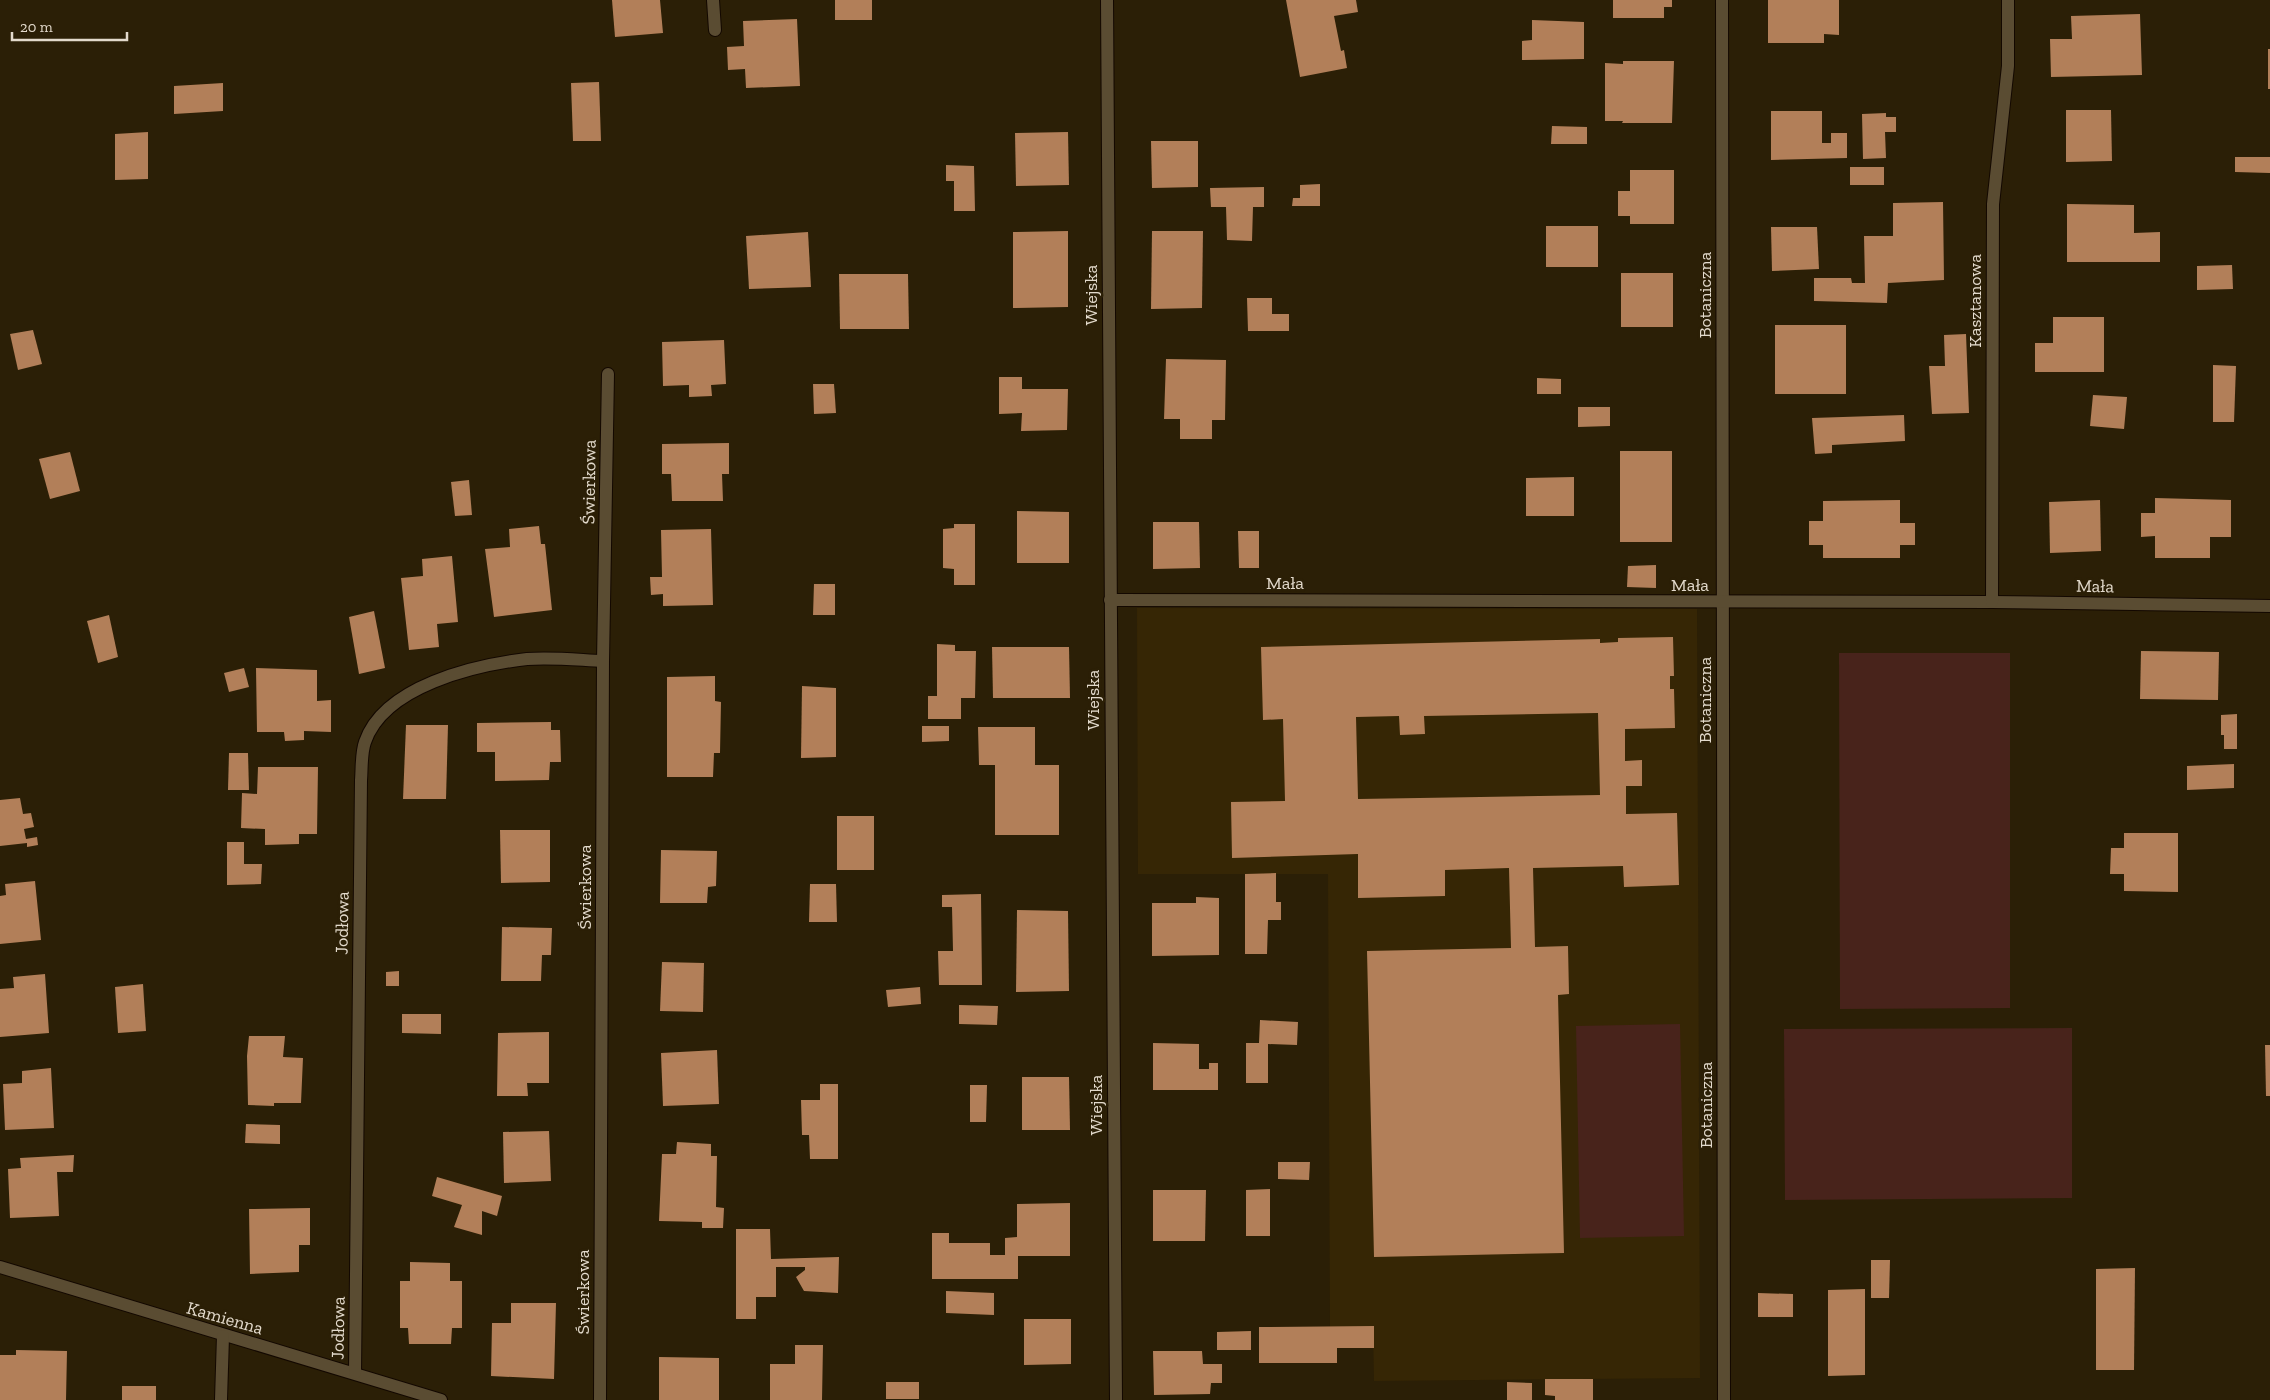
<svg xmlns="http://www.w3.org/2000/svg" width="2270" height="1400" viewBox="0 0 2270 1400" font-family="'Zilla Slab',serif">
	<style>
		.built { fill: #362605 }
		.green { fill: #48231b }
		.building { fill: #b27f59; fill-rule: evenodd }
		.lines { fill: none; stroke-linecap: round; stroke-linejoin: round }
		.minor-casing { stroke: #130800; stroke-width: 14 }
		.minor { stroke: #5a4c32; stroke-width: 12 }
		.labels { text-anchor: middle; stroke-width: 5; stroke-linejoin: round; paint-order: stroke }
		.street-label { font-size: 18px; fill: #e3dacc; stroke: #2b1f06 }
	</style>
	<rect width="100%" height="100%" fill="#2b1f06"/>
	<polygon class="built" points="1137,608 1697,609 1700,1378 1374,1381 1373,1326 1330,1327 1328,874 1138,874"/>
	<g class="green">
		<polygon points="2010,653 2010,1008 1840,1009 1839,653"/>
		<polygon points="1680,1024 1684,1236 1580,1238 1576,1026"/>
		<polygon points="2072,1028 2072,1198 1785,1200 1784,1029"/>
	</g>
	<g class="building">
		<polygon points="612,0 660,0 663,33 615,37"/>
		<rect x="835" y="0" width="37" height="20"/>
		<polygon points="1286,0 1356,0 1358,12 1334,16 1341,51 1344,50 1347,68 1300,77"/>
		<polygon points="1613,0 1672,0 1672,7 1664,7 1664,18 1613,18"/>
		<polygon points="1768,0 1839,0 1839,35 1824,34 1824,43 1768,43"/>
		<polygon points="2140,14 2142,75 2051,77 2050,39 2072,39 2071,16"/>
		<polygon points="797,19 800,86 746,88 745,69 728,70 727,47 744,46 743,21"/>
		<polygon points="1532,20 1584,22 1584,59 1522,60 1522,41 1532,40"/>
		<rect x="2268" y="49" width="2" height="40"/>
		<polygon points="1623,61 1674,61 1672,123 1622,123 1623,121 1605,121 1605,63 1623,64"/>
		<polygon points="599,82 601,141 573,141 571,83"/>
		<polygon points="223,83 223,111 174,114 174,86"/>
		<polygon points="2066,110 2111,110 2112,161 2066,162"/>
		<polygon points="1771,111 1822,111 1822,143 1831,143 1831,133 1847,133 1847,158 1771,160"/>
		<polygon points="1886,113 1886,117 1896,117 1896,132 1885,132 1886,158 1863,159 1862,114"/>
		<polygon points="1552,126 1587,127 1587,144 1551,144"/>
		<polygon points="148,132 148,179 115,180 115,134"/>
		<polygon points="1068,132 1069,185 1016,186 1015,133"/>
		<polygon points="1151,141 1198,141 1198,187 1152,188"/>
		<polygon points="2235,157 2270,157 2270,173 2235,172"/>
		<polygon points="946,165 974,166 975,211 954,211 954,181 946,181"/>
		<rect x="1850" y="167" width="34" height="18"/>
		<polygon points="1630,170 1674,170 1674,224 1630,224 1630,216 1618,216 1618,191 1630,191"/>
		<polygon points="1320,184 1320,206 1292,206 1293,198 1300,198 1300,185"/>
		<polygon points="1264,187 1264,207 1253,207 1252,241 1227,240 1226,207 1211,207 1210,188"/>
		<polygon points="1943,202 1944,280 1888,283 1887,303 1814,301 1814,278 1851,278 1852,283 1865,283 1864,236 1893,236 1893,203"/>
		<polygon points="2067,204 2134,205 2134,233 2160,232 2160,262 2067,262"/>
		<rect x="1546" y="226" width="52" height="41"/>
		<polygon points="1771,227 1817,227 1819,269 1772,271"/>
		<polygon points="1068,231 1068,307 1013,308 1013,232"/>
		<polygon points="1152,231 1203,231 1202,308 1151,309"/>
		<polygon points="808,232 811,287 749,289 746,236"/>
		<polygon points="2232,265 2233,289 2197,290 2197,266"/>
		<rect x="1621" y="273" width="52" height="54"/>
		<polygon points="839,274 908,274 909,329 840,329"/>
		<polygon points="1247,298 1272,298 1272,314 1289,314 1289,331 1248,331"/>
		<polygon points="2053,317 2104,317 2104,372 2035,372 2035,343 2053,343"/>
		<rect x="1775" y="325" width="71" height="69"/>
		<polygon points="33,330 42,364 18,370 10,334"/>
		<polygon points="1966,334 1969,413 1932,414 1929,366 1945,366 1944,335"/>
		<polygon points="724,340 726,384 711,385 712,396 689,397 689,385 663,386 662,342"/>
		<polygon points="1166,359 1226,360 1225,420 1212,420 1212,439 1180,439 1180,419 1164,419"/>
		<polygon points="2213,365 2236,366 2234,422 2213,422"/>
		<polygon points="999,377 1022,377 1022,389 1068,389 1067,430 1021,431 1022,413 999,414"/>
		<polygon points="1537,378 1561,379 1561,394 1537,394"/>
		<polygon points="813,384 834,384 836,413 814,414"/>
		<polygon points="2093,395 2127,397 2124,429 2090,426"/>
		<polygon points="1578,407 1610,407 1610,426 1578,427"/>
		<polygon points="1904,415 1905,441 1832,445 1832,453 1815,454 1812,418"/>
		<polygon points="729,443 729,474 722,474 723,501 672,501 671,474 662,474 662,444"/>
		<rect x="1620" y="451" width="52" height="91"/>
		<polygon points="70,452 80,491 50,499 39,459"/>
		<polygon points="1574,477 1574,516 1526,516 1526,478"/>
		<polygon points="469,480 472,515 455,516 451,482"/>
		<polygon points="2155,498 2231,500 2231,537 2210,537 2210,558 2155,558 2155,536 2141,537 2141,513 2155,513"/>
		<polygon points="1900,500 1900,523 1915,523 1915,545 1900,545 1900,558 1823,558 1823,545 1809,545 1809,521 1823,521 1823,501"/>
		<polygon points="2100,500 2101,551 2050,553 2049,502"/>
		<polygon points="1017,511 1069,512 1069,563 1017,563"/>
		<polygon points="1153,522 1199,522 1200,568 1153,569"/>
		<polygon points="954,524 975,524 975,585 954,585 954,569 943,568 943,529 954,528"/>
		<polygon points="539,526 541,544 545,544 552,610 494,617 485,549 510,547 509,529"/>
		<polygon points="711,529 713,605 663,606 663,594 651,595 650,577 662,577 661,530"/>
		<polygon points="1238,531 1259,531 1259,568 1239,568"/>
		<polygon points="452,556 458,622 437,624 439,647 409,650 401,578 423,576 422,559"/>
		<polygon points="1656,565 1656,588 1627,587 1628,566"/>
		<polygon points="814,584 835,584 835,615 813,615"/>
		<polygon points="374,611 385,668 359,674 349,617"/>
		<polygon points="109,615 118,657 98,663 87,621"/>
		<path d="M1673,637L1674,676H1670V689H1674L1675,728L1625,729V761L1642,760V786H1626V814L1677,813L1679,885L1624,887L1623,866L1533,868L1535,947L1568,946L1569,994L1558,995L1564,1253L1374,1257L1367,951L1511,948L1509,868L1445,870V896L1358,898V854L1232,858L1231,802L1285,801L1283,719L1263,720L1261,647L1600,639V643L1618,642V638ZM1598,713L1600,795L1358,799L1356,717L1399,716L1400,735L1425,734L1424,716Z"/>
		<polygon points="937,644 955,645 955,651 976,651 975,698 961,698 961,719 928,719 928,696 937,696"/>
		<polygon points="992,647 1069,647 1070,698 993,698"/>
		<polygon points="2141,651 2219,652 2218,700 2140,699"/>
		<polygon points="244,668 249,687 229,692 224,673"/>
		<polygon points="256,668 317,670 317,701 331,700 331,732 304,731 304,740 285,741 284,732 257,732"/>
		<polygon points="715,676 715,701 721,702 720,753 714,753 713,777 667,777 667,677"/>
		<polygon points="802,686 836,688 836,757 801,758"/>
		<polygon points="2237,714 2237,749 2224,749 2224,735 2221,735 2221,715"/>
		<polygon points="551,722 551,730 560,730 561,762 550,762 549,780 495,781 495,752 477,752 477,723"/>
		<polygon points="406,725 448,725 446,799 403,799"/>
		<polygon points="922,726 949,726 949,741 922,742"/>
		<polygon points="978,727 1035,727 1035,765 1059,765 1059,835 995,835 995,765 979,765"/>
		<polygon points="229,753 248,753 249,790 228,790"/>
		<polygon points="2234,764 2234,788 2187,790 2187,766"/>
		<polygon points="258,767 318,767 317,834 299,834 299,844 265,845 265,829 241,828 242,793 257,794"/>
		<polygon points="20,798 23,814 31,813 34,827 24,829 26,839 37,837 38,845 27,847 27,843 0,846 0,800"/>
		<rect x="837" y="816" width="37" height="54"/>
		<polygon points="500,830 550,830 550,882 501,883"/>
		<polygon points="2124,833 2178,833 2178,892 2124,891 2124,874 2110,874 2111,848 2124,848"/>
		<polygon points="227,842 244,842 244,864 262,864 261,884 227,885"/>
		<polygon points="661,850 717,851 716,886 708,887 707,903 660,903"/>
		<polygon points="1276,873 1276,902 1281,902 1281,920 1268,920 1267,954 1245,954 1245,874"/>
		<polygon points="35,881 41,940 0,944 0,896 6,895 5,884"/>
		<polygon points="810,884 836,884 837,922 809,922"/>
		<polygon points="981,894 982,985 939,985 938,951 953,951 952,907 942,907 942,895"/>
		<polygon points="1196,897 1219,898 1219,955 1152,956 1152,903 1196,903"/>
		<polygon points="1017,910 1068,911 1069,991 1016,992"/>
		<polygon points="502,927 552,928 551,955 542,955 541,981 501,981"/>
		<polygon points="662,962 704,963 703,1012 660,1011"/>
		<polygon points="399,971 399,986 386,986 386,972"/>
		<polygon points="45,974 49,1033 0,1037 0,989 14,988 13,977"/>
		<polygon points="143,984 146,1031 118,1033 115,987"/>
		<polygon points="920,987 921,1004 888,1007 886,990"/>
		<polygon points="959,1005 998,1006 997,1025 959,1024"/>
		<polygon points="402,1014 441,1014 441,1034 402,1033"/>
		<polygon points="1260,1020 1298,1022 1297,1045 1268,1044 1268,1083 1246,1083 1246,1043 1259,1043"/>
		<polygon points="549,1032 549,1083 527,1083 528,1096 497,1096 498,1033"/>
		<polygon points="249,1036 285,1036 283,1057 303,1058 301,1103 274,1103 274,1106 248,1105 247,1056"/>
		<polygon points="1153,1043 1199,1044 1199,1069 1209,1069 1209,1063 1218,1063 1218,1090 1153,1090"/>
		<polygon points="2265,1045 2270,1045 2270,1096 2266,1096"/>
		<polygon points="717,1050 719,1104 663,1106 661,1053"/>
		<polygon points="51,1068 54,1128 5,1130 3,1084 22,1083 22,1071"/>
		<polygon points="1022,1077 1069,1077 1070,1130 1022,1130"/>
		<polygon points="820,1084 838,1084 838,1159 810,1159 809,1135 802,1135 801,1100 820,1100"/>
		<polygon points="970,1085 987,1085 986,1122 970,1122"/>
		<polygon points="246,1124 280,1125 280,1144 245,1143"/>
		<polygon points="549,1131 551,1181 504,1183 503,1132"/>
		<polygon points="677,1142 711,1144 711,1156 717,1156 716,1207 724,1208 723,1228 702,1228 702,1222 659,1221 662,1154 676,1154"/>
		<polygon points="74,1155 73,1172 57,1172 59,1216 10,1218 8,1169 21,1168 20,1158"/>
		<polygon points="1278,1162 1310,1162 1309,1180 1278,1179"/>
		<polygon points="437,1177 502,1196 497,1216 482,1211 482,1235 454,1227 462,1205 432,1196"/>
		<polygon points="1270,1189 1270,1236 1246,1236 1246,1190"/>
		<polygon points="1153,1190 1206,1190 1205,1241 1153,1241"/>
		<polygon points="1070,1203 1070,1256 1018,1256 1018,1279 932,1279 932,1233 949,1233 949,1243 990,1243 990,1255 1005,1255 1005,1238 1017,1237 1017,1204"/>
		<polygon points="310,1208 310,1245 299,1245 299,1272 250,1274 249,1209"/>
		<polygon points="736,1229 770,1229 771,1259 839,1257 838,1293 804,1291 796,1277 805,1270 805,1267 776,1267 776,1297 756,1297 756,1319 736,1319"/>
		<polygon points="1871,1260 1890,1260 1889,1298 1871,1298"/>
		<polygon points="410,1262 450,1263 450,1281 462,1281 462,1328 452,1328 451,1344 409,1344 408,1328 400,1328 400,1281 410,1281"/>
		<polygon points="2135,1268 2134,1370 2096,1370 2096,1269"/>
		<polygon points="1865,1289 1865,1375 1828,1376 1828,1290"/>
		<polygon points="946,1291 994,1293 994,1315 946,1313"/>
		<polygon points="1758,1293 1793,1294 1793,1317 1758,1317"/>
		<polygon points="511,1303 556,1303 554,1379 491,1376 492,1323 511,1323"/>
		<polygon points="1024,1319 1071,1319 1071,1364 1024,1365"/>
		<polygon points="1374,1326 1374,1348 1337,1348 1337,1363 1259,1363 1259,1327"/>
		<polygon points="1251,1331 1251,1350 1217,1350 1217,1332"/>
		<polygon points="795,1345 823,1345 822,1400 770,1400 770,1364 795,1364"/>
		<polygon points="16,1350 67,1351 66,1400 0,1400 0,1355 16,1355"/>
		<polygon points="1153,1351 1202,1351 1203,1364 1222,1364 1222,1383 1211,1383 1210,1394 1154,1395"/>
		<polygon points="659,1357 719,1358 719,1400 659,1400"/>
		<polygon points="1545,1379 1593,1379 1593,1400 1555,1400 1555,1396 1545,1395"/>
		<rect x="886" y="1382" width="33" height="17"/>
		<polygon points="1507,1382 1532,1383 1532,1400 1507,1400"/>
		<rect x="122" y="1386" width="34" height="14"/>
	</g>
	<g class="lines">
		<defs>
			<g id="minor">
				<polyline points="713,0 715,30"/>
				<polyline points="1107,0 1116,1400"/>
				<polyline points="1722,0 1724,1400"/>
				<polyline points="1110,600 1992,602 2270,606"/>
				<polyline points="1992,602 1993,204 2008,66 2008,0"/>
				<polyline points="0,1267 441,1400"/>
				<path d="M355,1373L361,780C362,768 361,753 365,742C384,686 475,665 527,659C552,657 579,660 603,661"/>
				<polyline points="221,1400 223,1336"/>
				<polyline points="600,1400 603,661 608,374"/>
			</g>
		</defs>
		<use href="#minor" class="minor-casing"/>
		<use href="#minor" class="minor"/>
	</g>
	<g class="labels">
		<g class="street-label">
			<text transform="translate(1091 295) rotate(-90)" y="6">Wiejska</text>
			<text transform="translate(1705 295) rotate(-90)" y="6">Botaniczna</text>
			<text transform="translate(1975 301) rotate(-90)" y="6">Kasztanowa</text>
			<text transform="translate(589 482) rotate(-89)" y="6">Świerkowa</text>
			<text x="1285" y="589">Mała</text>
			<text x="1690" y="591">Mała</text>
			<text transform="translate(2095 586) rotate(1)" y="6">Mała</text>
			<text transform="translate(1093 700) rotate(-90)" y="6">Wiejska</text>
			<text transform="translate(1705 700) rotate(-90)" y="6">Botaniczna</text>
			<text transform="translate(585 887) rotate(-90)" y="6">Świerkowa</text>
			<text transform="translate(342 923) rotate(-89)" y="6">Jodłowa</text>
			<text transform="translate(1096 1105) rotate(-90)" y="6">Wiejska</text>
			<text transform="translate(1706 1105) rotate(-90)" y="6">Botaniczna</text>
			<text transform="translate(583 1292) rotate(-90)" y="6">Świerkowa</text>
			<text transform="translate(225 1318) rotate(16)" y="6">Kamienna</text>
			<text transform="translate(338 1328) rotate(-89)" y="6">Jodłowa</text>
		</g>
	</g>
	<path d="M12 32v8h115v-8" fill="none" stroke="#e3dacc" stroke-width="2.5"/>
	<text x="20" y="32" font-size="15" fill="#e3dacc" stroke="#2b1f06" stroke-width="4" paint-order="stroke">20 m</text>
</svg>
